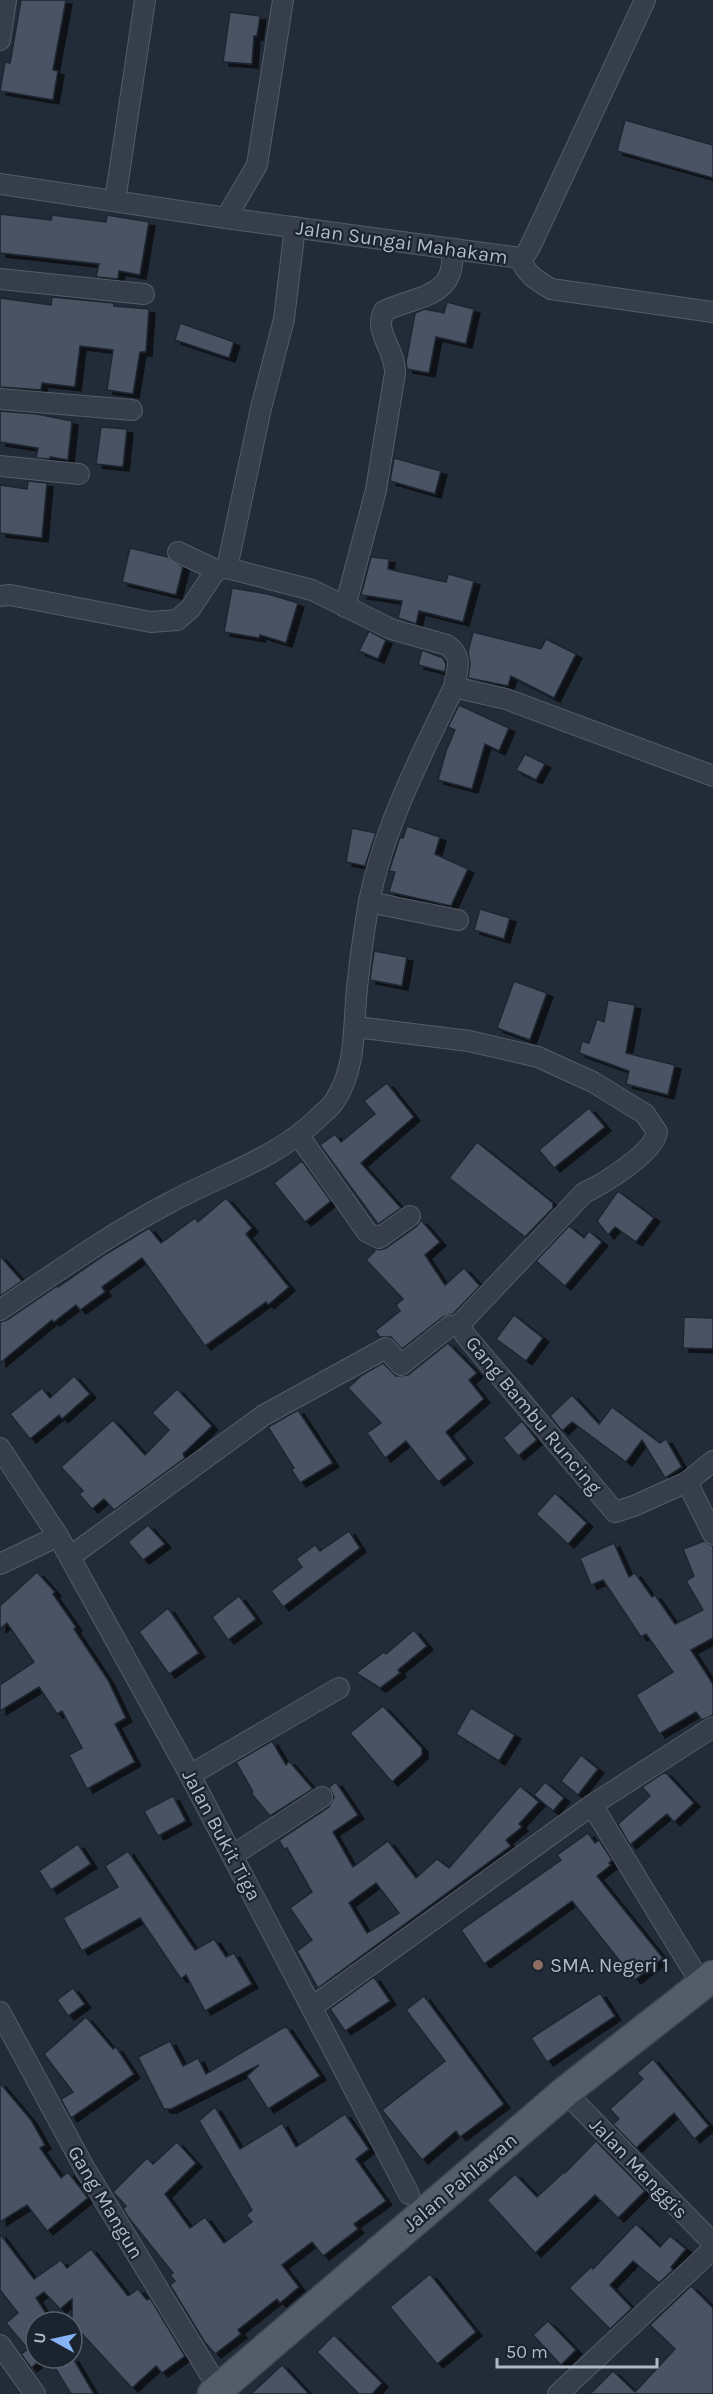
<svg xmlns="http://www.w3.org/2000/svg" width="713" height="2394" viewBox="0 0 713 2394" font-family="Karla,sans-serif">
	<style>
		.building { fill: #485363; stroke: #1d2530; stroke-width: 1.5; fill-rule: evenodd; filter: url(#shadow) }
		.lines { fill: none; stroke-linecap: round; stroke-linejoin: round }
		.street-casing { stroke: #535c67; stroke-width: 22 }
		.primary-casing { stroke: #3f4753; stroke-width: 33 }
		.street { stroke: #353e4a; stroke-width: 20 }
		.primary { stroke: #535d6a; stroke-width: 30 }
		.education-dot { fill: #8d6e63; stroke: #1b232e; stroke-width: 2 }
		.labels { text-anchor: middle; stroke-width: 4.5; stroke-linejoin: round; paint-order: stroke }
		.street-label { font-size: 20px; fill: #b0b9c6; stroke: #1b232e }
		.poi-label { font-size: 20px; fill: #b0b9c6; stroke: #1b232e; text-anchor: start }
	</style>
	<defs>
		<filter id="shadow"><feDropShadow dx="6" dy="4" stdDeviation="0" flood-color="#0009"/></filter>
	</defs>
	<rect width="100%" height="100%" fill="#222c39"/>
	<g class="building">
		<polygon points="21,0 66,0 53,70 58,71 53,100 0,91 5,62 10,63"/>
		<polygon points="230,12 260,16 257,36 254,36 252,64 223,62"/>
		<polygon points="625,120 713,145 713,178 617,151"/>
		<polygon points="0,214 51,220 52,215 106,222 107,215 149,222 140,275 119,271 118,279 96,277 99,264 0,253"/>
		<polygon points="52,297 114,303 114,306 149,309 146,352 140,352 133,394 107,390 113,350 80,346 75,387 42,383 41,390 0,387 0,298 51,305"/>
		<polygon points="447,302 474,309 466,344 436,337 429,373 407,369 406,362 415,313 424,309 444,313"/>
		<polygon points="180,323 234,342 229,358 175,340"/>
		<polygon points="0,411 37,414 72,421 68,460 50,457 50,459 36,458 38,448 0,442"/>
		<polygon points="101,427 127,429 123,467 96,464"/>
		<polygon points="394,458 441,471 435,494 390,481"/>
		<polygon points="28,481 47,483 42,538 0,533 0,485 27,489"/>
		<polygon points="130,548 168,557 183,567 176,595 122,582"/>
		<polygon points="371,557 389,559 388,569 446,582 448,574 474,581 463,622 419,611 416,624 398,618 402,601 361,595"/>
		<polygon points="232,588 268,594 298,603 286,643 260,635 259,638 224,632"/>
		<polygon points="369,631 386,640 378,659 359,651"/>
		<polygon points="473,632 541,649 546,639 576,654 554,698 511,676 508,686 468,678 470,663 468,652"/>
		<polygon points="422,650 443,658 446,664 445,672 418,665"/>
		<polygon points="459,705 509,728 499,751 485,744 472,789 438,780 446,751 455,730 448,727"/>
		<polygon points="525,754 545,764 536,780 516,770"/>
		<polygon points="407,826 440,837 435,854 468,869 451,906 389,892 395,872 389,871 400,837 403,838"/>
		<polygon points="352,828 376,833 365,866 346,862"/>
		<polygon points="480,909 510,918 504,939 474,930"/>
		<polygon points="374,951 407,957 402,986 370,980"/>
		<polygon points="514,981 547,993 530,1040 497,1028"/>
		<polygon points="608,1000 635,1005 626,1053 675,1065 668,1095 626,1084 629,1071 579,1053 582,1041 589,1043 597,1019 604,1022"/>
		<polygon points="387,1083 414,1117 361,1163 401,1208 378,1224 320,1145 335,1134 341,1142 375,1114 364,1101"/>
		<polygon points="589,1108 605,1127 554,1168 539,1150"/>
		<polygon points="477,1142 553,1203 553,1208 525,1237 449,1178"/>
		<polygon points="302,1161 331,1201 305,1222 274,1183"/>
		<polygon points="618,1191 654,1218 636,1242 615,1227 608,1235 597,1221"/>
		<polygon points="226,1198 252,1228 246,1234 289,1287 268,1305 266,1302 205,1346 142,1258 102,1287 105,1292 80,1310 76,1305 54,1322 52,1320 0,1363 0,1322 7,1320 57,1286 58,1287 106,1254 149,1228 161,1243 195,1218 198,1222"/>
		<polygon points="421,1220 440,1242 425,1255 445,1285 464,1268 480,1286 453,1314 443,1317 402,1349 391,1337 380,1337 375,1331 400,1311 396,1305 403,1299 366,1260 375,1251 373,1248 379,1250 386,1248 417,1226"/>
		<polygon points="569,1226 584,1238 589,1231 602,1242 565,1286 536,1261"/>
		<polygon points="0,1256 22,1281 0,1296"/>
		<polygon points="514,1315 543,1338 526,1361 496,1339"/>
		<polygon points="684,1317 713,1318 713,1349 683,1348"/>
		<polygon points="448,1343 477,1373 469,1380 484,1399 446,1432 467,1459 438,1482 406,1441 385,1458 367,1433 381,1423 348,1388 362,1375 383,1363 396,1376 408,1375"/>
		<polygon points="74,1376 90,1394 62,1419 59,1415 30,1439 10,1414 42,1388 50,1398"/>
		<polygon points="177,1389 212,1426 183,1454 185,1458 114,1510 104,1499 92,1509 79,1494 83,1491 61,1467 113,1420 145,1455 169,1430 152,1413"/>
		<polygon points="572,1395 599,1424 612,1407 660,1443 666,1439 682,1467 665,1478 642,1440 626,1462 572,1422 562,1431 550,1416"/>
		<polygon points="298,1410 333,1463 300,1483 291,1469 294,1468 268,1427"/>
		<polygon points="522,1421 537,1440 518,1456 503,1438"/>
		<polygon points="555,1493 587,1523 568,1544 536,1514"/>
		<polygon points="148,1525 165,1544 143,1560 128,1542"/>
		<polygon points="349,1531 360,1548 283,1607 271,1591 302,1567 296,1559 315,1545 320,1551"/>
		<polygon points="704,1541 713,1546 713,1638 691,1650 713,1684 713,1715 702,1720 696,1712 659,1734 636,1695 673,1672 646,1634 641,1637 603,1580 591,1585 580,1558 614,1543 629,1577 635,1573 652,1597 655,1595 675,1624 703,1610 686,1581 694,1576 683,1549"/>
		<polygon points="37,1572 55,1592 53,1594 76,1627 74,1629 108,1680 126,1718 115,1724 135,1762 87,1789 69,1755 82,1748 62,1711 57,1714 39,1687 0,1711 0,1685 34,1662 7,1623 0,1629 0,1606"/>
		<polygon points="239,1596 256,1619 228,1640 212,1617"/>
		<polygon points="168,1608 199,1653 169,1674 139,1632"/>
		<polygon points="414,1630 427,1646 398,1670 400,1673 380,1688 356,1673 384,1652 386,1654"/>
		<polygon points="383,1706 422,1748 422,1755 392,1782 350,1733"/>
		<polygon points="471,1708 515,1735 499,1761 456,1734"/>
		<polygon points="272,1741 286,1765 289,1761 313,1789 270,1816 251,1793 253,1792 236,1762"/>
		<polygon points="581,1755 598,1769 578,1795 561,1781"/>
		<polygon points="665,1772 694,1803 674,1822 667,1814 630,1845 618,1824 650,1796 642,1787"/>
		<path d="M336,1782L358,1815L333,1832L353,1867L388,1841L416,1878L437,1859L449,1868L520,1786L539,1802L519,1824L522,1827L506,1840L511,1846L318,1988L297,1951L312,1940L290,1908L312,1892L287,1848L284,1849L279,1840L329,1807L334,1797L329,1787ZM376,1883L399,1913L367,1933L349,1903Z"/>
		<polygon points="545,1782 564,1798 553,1811 534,1795"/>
		<polygon points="173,1796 186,1821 158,1836 144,1811"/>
		<polygon points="588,1833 595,1843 599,1840 612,1860 609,1863 611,1865 597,1876 663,1958 635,1980 572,1901 484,1964 461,1930 561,1860 557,1855"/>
		<polygon points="78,1844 91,1864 51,1890 39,1871"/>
		<polygon points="128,1851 195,1950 214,1939 226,1957 234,1953 252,1984 205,2011 186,1975 181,1979 140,1918 82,1951 63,1918 118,1887 105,1866"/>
		<polygon points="374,1977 390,2001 345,2031 330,2009"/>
		<polygon points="73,1988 85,2004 68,2016 57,2000"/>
		<polygon points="600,1993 615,2016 547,2062 531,2038"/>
		<polygon points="424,1996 504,2104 460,2137 456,2131 422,2160 382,2110 445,2061 406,2010"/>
		<polygon points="86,2017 113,2049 116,2047 134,2074 71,2118 61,2099 73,2092 44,2054"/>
		<polygon points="286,2026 320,2076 268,2109 247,2076 259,2065 171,2109 164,2109 138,2057 170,2041 183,2066 198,2058 206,2074"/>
		<polygon points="653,2059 709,2126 694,2139 674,2113 636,2148 613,2124 619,2119 610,2109 643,2079 637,2073"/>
		<polygon points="0,2083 31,2120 45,2145 40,2148 61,2178 68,2172 88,2198 47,2231 27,2205 0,2222"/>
		<polygon points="215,2107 240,2149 282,2123 296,2147 345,2114 369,2149 356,2159 386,2201 354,2224 358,2229 323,2256 312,2242 282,2265 299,2287 280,2303 277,2299 238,2330 241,2334 215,2354 204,2341 170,2285 175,2281 170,2275 173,2273 128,2217 123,2209 126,2206 113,2192 147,2158 153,2164 177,2142 196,2163 165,2194 190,2228 205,2217 224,2243 252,2222 246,2215 252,2210 199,2121"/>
		<polygon points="596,2141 645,2191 618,2218 595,2195 535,2253 487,2200 515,2174 537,2197 564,2172 565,2173"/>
		<polygon points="636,2224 660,2247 670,2236 686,2249 671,2267 673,2270 659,2283 633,2261 610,2285 632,2308 610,2329 569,2288 591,2267 593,2269"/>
		<polygon points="0,2234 34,2279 61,2260 67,2268 91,2249 128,2296 138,2289 147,2300 150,2298 185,2356 162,2373 156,2366 132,2388 72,2323 72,2299 60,2309 44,2292 36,2298 49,2318 45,2322 36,2322 36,2364 31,2368 21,2354 28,2349 6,2323 18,2313 0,2290"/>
		<polygon points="430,2274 476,2332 437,2364 390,2307"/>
		<polygon points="691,2286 713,2308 713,2394 590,2394 613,2371 635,2392 675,2349 650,2325"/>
		<polygon points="548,2321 576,2350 561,2365 533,2335"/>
		<polygon points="334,2335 382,2383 372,2394 359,2394 317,2352"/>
		<polygon points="49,2358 73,2358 94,2394 71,2394"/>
		<polygon points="282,2365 309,2394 251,2394"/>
	</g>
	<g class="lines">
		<defs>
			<g id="street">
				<polyline points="0,40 6,0"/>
				<polyline points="0,184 226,218 520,258 525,255 530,247 645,0"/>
				<polyline points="115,201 145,0"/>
				<polyline points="226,218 257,165 283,0"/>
				<path d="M520,258C526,274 536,280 551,289L713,312"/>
				<polyline points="0,279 144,294"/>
				<polyline points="0,399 132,410"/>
				<polyline points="0,466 79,474"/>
				<polyline points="178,552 216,570"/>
				<polyline points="227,568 261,408 284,319 295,227"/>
				<path d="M0,596L10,595L151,622L177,620L190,609L216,570L227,568L312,590L391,629L447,645C464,657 457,669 454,687"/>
				<path d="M345,607L376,490L395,373C396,350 373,332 384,311C419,295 457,298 452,249"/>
				<polyline points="369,902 458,920"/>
				<path d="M356,1027L469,1041L538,1057L593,1082L645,1114L657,1132C654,1153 603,1184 584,1193L459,1325"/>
				<polyline points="299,1136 367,1232 379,1238 410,1216"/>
				<path d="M0,1310C55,1273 110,1234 169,1203C220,1175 276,1159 318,1118C323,1113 330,1108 334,1102C357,1068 353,1027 357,988C360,960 364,930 369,902C384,826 421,756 454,687L506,699L713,776"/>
				<polyline points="459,1325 466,1336 615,1512 634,1506 687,1482 713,1461"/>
				<polyline points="0,1448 58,1536"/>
				<polyline points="687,1482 713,1534"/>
				<polyline points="71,1556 264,1415 386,1348 401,1365 450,1326 459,1325"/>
				<polyline points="0,1564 58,1536 190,1775 409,2194"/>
				<polyline points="190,1775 339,1688"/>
				<polyline points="592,1805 702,1985"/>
				<polyline points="233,1855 322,1797"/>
				<polyline points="312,2007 592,1805 713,1727"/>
				<polyline points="0,2012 85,2169 219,2389"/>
				<polyline points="565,2092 713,2243"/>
				<polyline points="0,2345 35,2394"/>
				<polyline points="558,2394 713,2249"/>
			</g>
			<polyline id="primary" points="213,2394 565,2092 713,1976"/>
		</defs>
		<use href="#street" class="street-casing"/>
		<use href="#primary" class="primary-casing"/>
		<use href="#street" class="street"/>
		<use href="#primary" class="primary"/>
	</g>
	<circle class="education-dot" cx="538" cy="1965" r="6"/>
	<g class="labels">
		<g class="street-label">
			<text transform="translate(402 242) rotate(8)" y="7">Jalan Sungai Mahakam</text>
			<text transform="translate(534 1415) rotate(50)" y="7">Gang Bambu Runcing</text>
			<text transform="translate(222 1835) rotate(62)" y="7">Jalan Bukit Tiga</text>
			<text transform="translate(639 2168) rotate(46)" y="7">Jalan Manggis</text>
			<text transform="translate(460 2182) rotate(-40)" y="7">Jalan Pahlawan</text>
			<text transform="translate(106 2202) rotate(59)" y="7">Gang Mangun</text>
		</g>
		<g class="poi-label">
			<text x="550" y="1972">SMA. Negeri 1</text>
		</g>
	</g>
	<g transform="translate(54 2340) rotate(278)"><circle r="28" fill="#1b232e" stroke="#575f6b" stroke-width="1.5"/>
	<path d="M0-4.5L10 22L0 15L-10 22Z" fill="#85b3f6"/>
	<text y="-9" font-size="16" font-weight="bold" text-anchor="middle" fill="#b0b9c6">U</text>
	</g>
	<path d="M497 2358v9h160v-9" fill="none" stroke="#b0b9c6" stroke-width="3"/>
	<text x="506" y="2358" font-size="18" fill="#b0b9c6" stroke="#1b232e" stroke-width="4.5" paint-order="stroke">50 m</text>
</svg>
